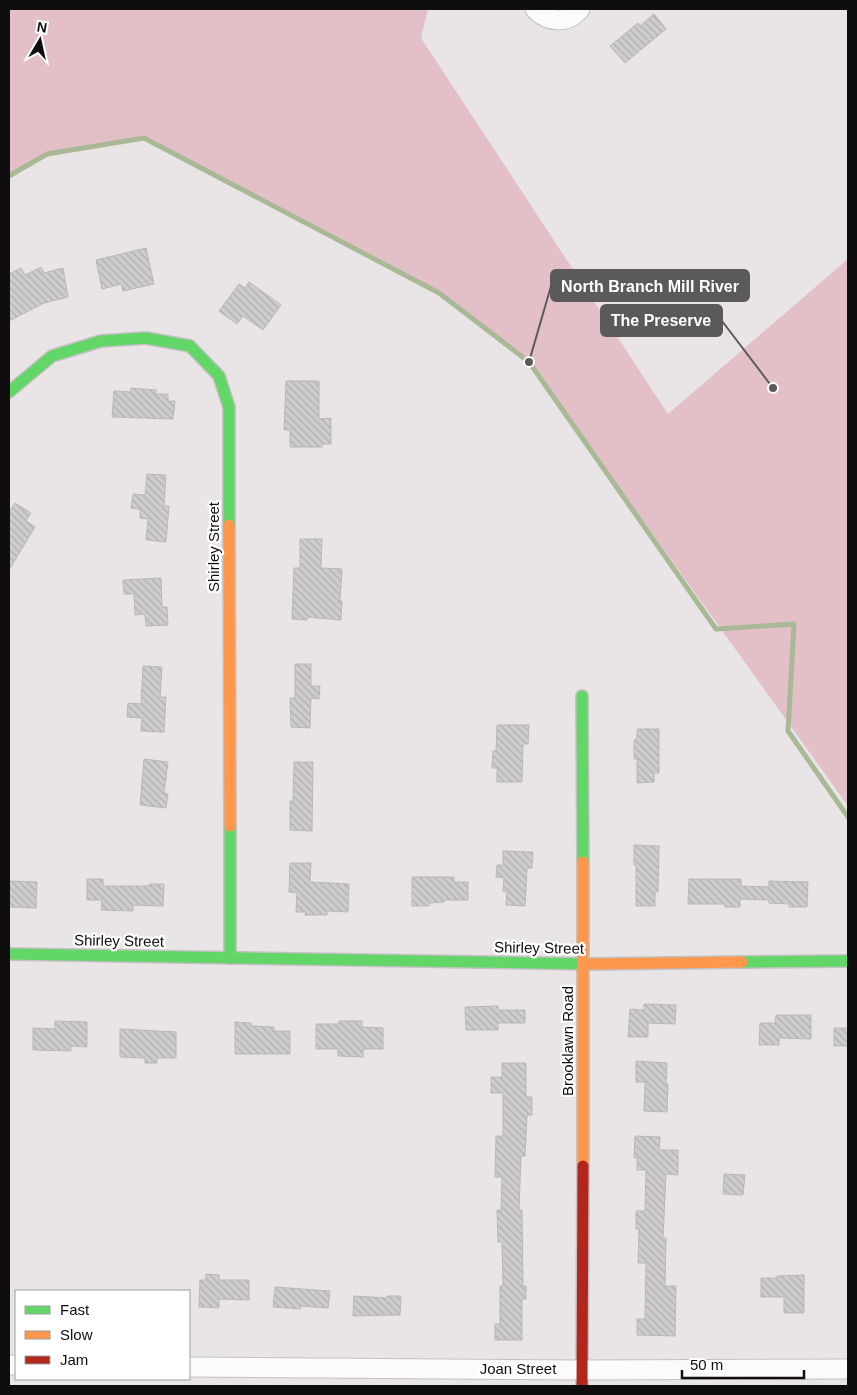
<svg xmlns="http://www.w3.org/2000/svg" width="857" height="1395" viewBox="0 0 857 1395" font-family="Helvetica,sans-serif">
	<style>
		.park { fill: #e3bfc8 }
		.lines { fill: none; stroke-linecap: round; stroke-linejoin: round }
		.stream { stroke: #a9b996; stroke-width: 5 }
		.building { fill: url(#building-back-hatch); stroke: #b9b7b7 }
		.street-casing { stroke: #c3c1c2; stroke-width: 21 }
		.fast-casing { stroke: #c3c1c2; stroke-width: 14 }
		.slow-casing { stroke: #c3c1c2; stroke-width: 14 }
		.jam-casing { stroke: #c3c1c2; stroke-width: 14 }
		.street { stroke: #fcfbfb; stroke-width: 19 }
		.fast { stroke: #63d668; stroke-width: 11 }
		.slow { stroke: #ff974d; stroke-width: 11 }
		.jam { stroke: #b3261e; stroke-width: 11 }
		.labels { text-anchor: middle; stroke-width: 4.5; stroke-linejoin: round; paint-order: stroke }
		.street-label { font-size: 15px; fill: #0f0d0e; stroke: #fff }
		.leader { fill: none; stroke: #5b595a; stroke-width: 2 }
		.callout-dot { fill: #5b595a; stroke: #fff; stroke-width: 2 }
		.callout { fill: #5b595a; stroke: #5b595a; stroke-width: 2 }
		.callout-label { font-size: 16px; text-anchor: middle; font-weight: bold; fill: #fff }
	</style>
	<defs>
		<pattern id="building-back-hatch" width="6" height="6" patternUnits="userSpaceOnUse" patternTransform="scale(1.25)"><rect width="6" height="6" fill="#cecccd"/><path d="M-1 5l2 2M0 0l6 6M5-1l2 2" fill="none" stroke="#b0aeaf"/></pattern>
	</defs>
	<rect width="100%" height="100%" fill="#e9e5e6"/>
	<polygon class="park" points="9,9 428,9 421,38 668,414 848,259 848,806 529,362 439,293 144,138 47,154 9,176"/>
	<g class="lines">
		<polyline class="stream" points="9,176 47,154 144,138 439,293 529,362 716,629 794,624 788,731 848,817"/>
	</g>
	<g class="building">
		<polygon points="654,14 666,29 625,63 610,46 638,23 640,26"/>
		<polygon points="146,248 154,284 123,291 121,284 102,289 96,260"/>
		<polygon points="41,267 44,273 63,268 68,297 44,303 9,321 9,274 21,268 25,275"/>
		<polygon points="249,282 281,305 263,330 243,316 237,324 219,311 239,284 245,288"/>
		<polygon points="286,381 319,381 319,419 331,418 331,444 322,444 322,447 290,447 290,430 284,430"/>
		<polygon points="131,388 156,390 156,394 168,394 168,401 175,401 173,419 112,417 114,391 131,392"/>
		<polygon points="147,474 166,475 164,506 169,506 166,542 146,540 148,519 140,518 140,509 131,508 133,494 145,495"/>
		<polygon points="15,503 31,513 26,521 35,527 9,570 9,512"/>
		<polygon points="300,539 322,539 321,568 342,569 340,601 342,601 341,620 307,617 307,620 292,619 294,568 300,568"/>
		<polygon points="161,578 162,607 167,607 168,625 146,626 145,614 135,615 134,594 124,594 123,580"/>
		<polygon points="295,664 311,664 311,686 320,686 319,699 311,698 310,728 291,727 290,698 295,698"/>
		<polygon points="143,666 162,667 160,697 166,697 164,732 141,731 142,718 127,717 128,703 141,704"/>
		<polygon points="497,725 529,725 528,744 523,744 522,782 497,782 497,768 492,768 493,751 496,751"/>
		<polygon points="637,729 659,729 659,773 654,773 654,782 637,783 637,759 634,759 634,740 637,739"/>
		<polygon points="144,759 168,762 164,793 168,794 166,808 140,805"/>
		<polygon points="294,762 313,762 312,831 290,830 290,801 293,801"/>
		<polygon points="634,845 659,846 658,892 655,892 655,906 636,906 636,866 634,865"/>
		<polygon points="503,851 533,852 532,868 527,868 525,906 506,905 507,892 503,891 504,878 496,877 497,865 503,865"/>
		<polygon points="290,863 311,863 310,882 349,884 348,912 327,911 327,915 305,915 306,912 296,912 297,893 289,892"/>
		<polygon points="412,877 454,877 454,882 468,882 468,900 444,900 444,902 429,903 429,906 412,906"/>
		<polygon points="87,879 103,879 103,886 149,886 149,884 164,884 163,906 133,905 133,911 101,910 102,900 87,900"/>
		<polygon points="689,879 741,879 741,886 769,887 769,881 808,882 807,907 789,907 789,904 769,903 769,900 740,899 740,907 725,907 725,904 688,904"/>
		<polygon points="9,881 37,882 36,908 9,907"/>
		<polygon points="644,1004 676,1005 675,1024 648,1023 648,1037 628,1037 630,1009 644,1010"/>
		<polygon points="498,1006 498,1010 525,1010 525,1023 498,1023 498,1030 466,1030 465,1007"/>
		<polygon points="776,1015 811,1015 811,1039 779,1038 779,1045 759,1045 760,1023 775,1023"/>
		<polygon points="55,1021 87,1022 87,1047 71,1046 71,1051 33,1050 33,1028 55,1029"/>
		<polygon points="339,1021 362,1021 362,1027 383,1028 383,1049 363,1049 363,1057 338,1056 338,1049 316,1049 316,1024 339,1024"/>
		<polygon points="235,1022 251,1023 251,1026 274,1027 274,1031 290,1031 290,1054 235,1054"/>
		<rect x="834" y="1028" width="14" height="18"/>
		<polygon points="120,1029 176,1032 176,1058 157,1058 157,1063 145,1063 145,1058 120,1057"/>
		<polygon points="636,1061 667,1063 666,1084 668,1084 667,1112 644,1111 645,1082 636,1082"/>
		<polygon points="502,1063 526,1063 526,1097 532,1097 532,1115 527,1115 525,1156 521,1156 519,1210 522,1210 523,1286 526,1286 526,1299 522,1299 522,1340 495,1340 495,1324 500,1324 500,1286 503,1286 502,1242 498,1242 497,1210 501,1210 502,1177 495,1177 496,1136 503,1136 503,1093 491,1093 491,1077 502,1077"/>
		<polygon points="635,1136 660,1137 659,1150 678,1150 678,1175 666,1174 663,1238 666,1238 665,1286 676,1286 675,1336 637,1335 637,1319 645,1319 646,1263 638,1263 639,1229 636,1229 636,1211 645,1211 646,1170 637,1170 637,1158 634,1158"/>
		<polygon points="724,1174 745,1175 743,1195 723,1194"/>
		<polygon points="206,1274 219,1275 219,1280 249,1280 249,1300 219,1299 219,1308 199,1307 200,1280 206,1280"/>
		<polygon points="804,1275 804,1313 784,1313 784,1297 761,1297 761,1278 777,1278 777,1276"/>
		<polygon points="275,1287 330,1291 328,1308 301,1306 301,1309 273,1307"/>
		<polygon points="354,1296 387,1298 387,1296 401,1296 400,1315 353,1316"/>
	</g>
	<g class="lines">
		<defs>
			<g id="street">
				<path d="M535,9C548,23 568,24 580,9"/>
				<polyline points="9,1365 16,1365"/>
				<polyline points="189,1367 582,1370 848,1369"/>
			</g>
			<g id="fast">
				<polyline points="9,392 52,356 101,341 146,338 190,346 219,376 229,407 229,525"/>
				<polyline points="582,696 583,862"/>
				<polyline points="230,826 230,958"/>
				<polyline points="9,954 591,964"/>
				<polyline points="742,962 848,961"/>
			</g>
			<g id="slow">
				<polyline points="229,525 230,826"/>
				<polyline points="591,964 742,962"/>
				<polyline points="583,1166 583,862"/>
			</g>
			<polyline id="jam" points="582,1386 583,1166"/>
		</defs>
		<use href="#street" class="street-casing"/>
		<use href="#fast" class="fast-casing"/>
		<use href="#slow" class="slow-casing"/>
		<use href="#jam" class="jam-casing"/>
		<use href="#street" class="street"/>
		<use href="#fast" class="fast"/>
		<use href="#slow" class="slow"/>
		<use href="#jam" class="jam"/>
	</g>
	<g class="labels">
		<g class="street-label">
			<text transform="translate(214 547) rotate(-90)" y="5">Shirley Street</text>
			<text transform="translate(119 941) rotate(1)" y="5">Shirley Street</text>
			<text transform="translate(539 948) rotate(1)" y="5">Shirley Street</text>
			<text transform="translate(568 1041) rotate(-90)" y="5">Brooklawn Road</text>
			<text x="518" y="1374">Joan Street</text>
		</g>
	</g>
	<path class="leader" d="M529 362L551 286M773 388L722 321"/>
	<g class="callout-dot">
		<circle cx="529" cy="362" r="5"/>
		<circle cx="773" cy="388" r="5"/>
	</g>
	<g class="callout">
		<rect x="551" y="270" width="198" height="31" rx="5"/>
		<rect x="601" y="305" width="121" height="31" rx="5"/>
	</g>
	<g class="callout-label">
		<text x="650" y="292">North Branch Mill River</text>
		<text x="661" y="326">The Preserve</text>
	</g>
	<rect width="857" height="1395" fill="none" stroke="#0f0d0e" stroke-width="20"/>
	<rect x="15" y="1290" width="175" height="90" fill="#ffffff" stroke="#9f9e9f"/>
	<rect x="25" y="1306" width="25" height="8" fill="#63d668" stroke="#9f9e9f"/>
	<text x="60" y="1315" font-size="15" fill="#0f0d0e">Fast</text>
	<rect x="25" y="1331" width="25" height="8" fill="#ff974d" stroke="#9f9e9f"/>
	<text x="60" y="1340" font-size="15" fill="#0f0d0e">Slow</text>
	<rect x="25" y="1356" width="25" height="8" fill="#b3261e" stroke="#9f9e9f"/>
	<text x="60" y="1365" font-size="15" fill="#0f0d0e">Jam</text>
	<g transform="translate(40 40) rotate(9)" stroke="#ffffff" stroke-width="4" paint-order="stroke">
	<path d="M0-4L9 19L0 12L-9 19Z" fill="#0f0d0e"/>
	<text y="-8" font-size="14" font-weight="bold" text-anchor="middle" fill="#0f0d0e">N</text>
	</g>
	<path d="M682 1370v8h122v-8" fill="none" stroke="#0f0d0e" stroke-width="2.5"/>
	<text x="690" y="1370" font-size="15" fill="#0f0d0e" stroke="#ffffff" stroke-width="4" paint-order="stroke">50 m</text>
</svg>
